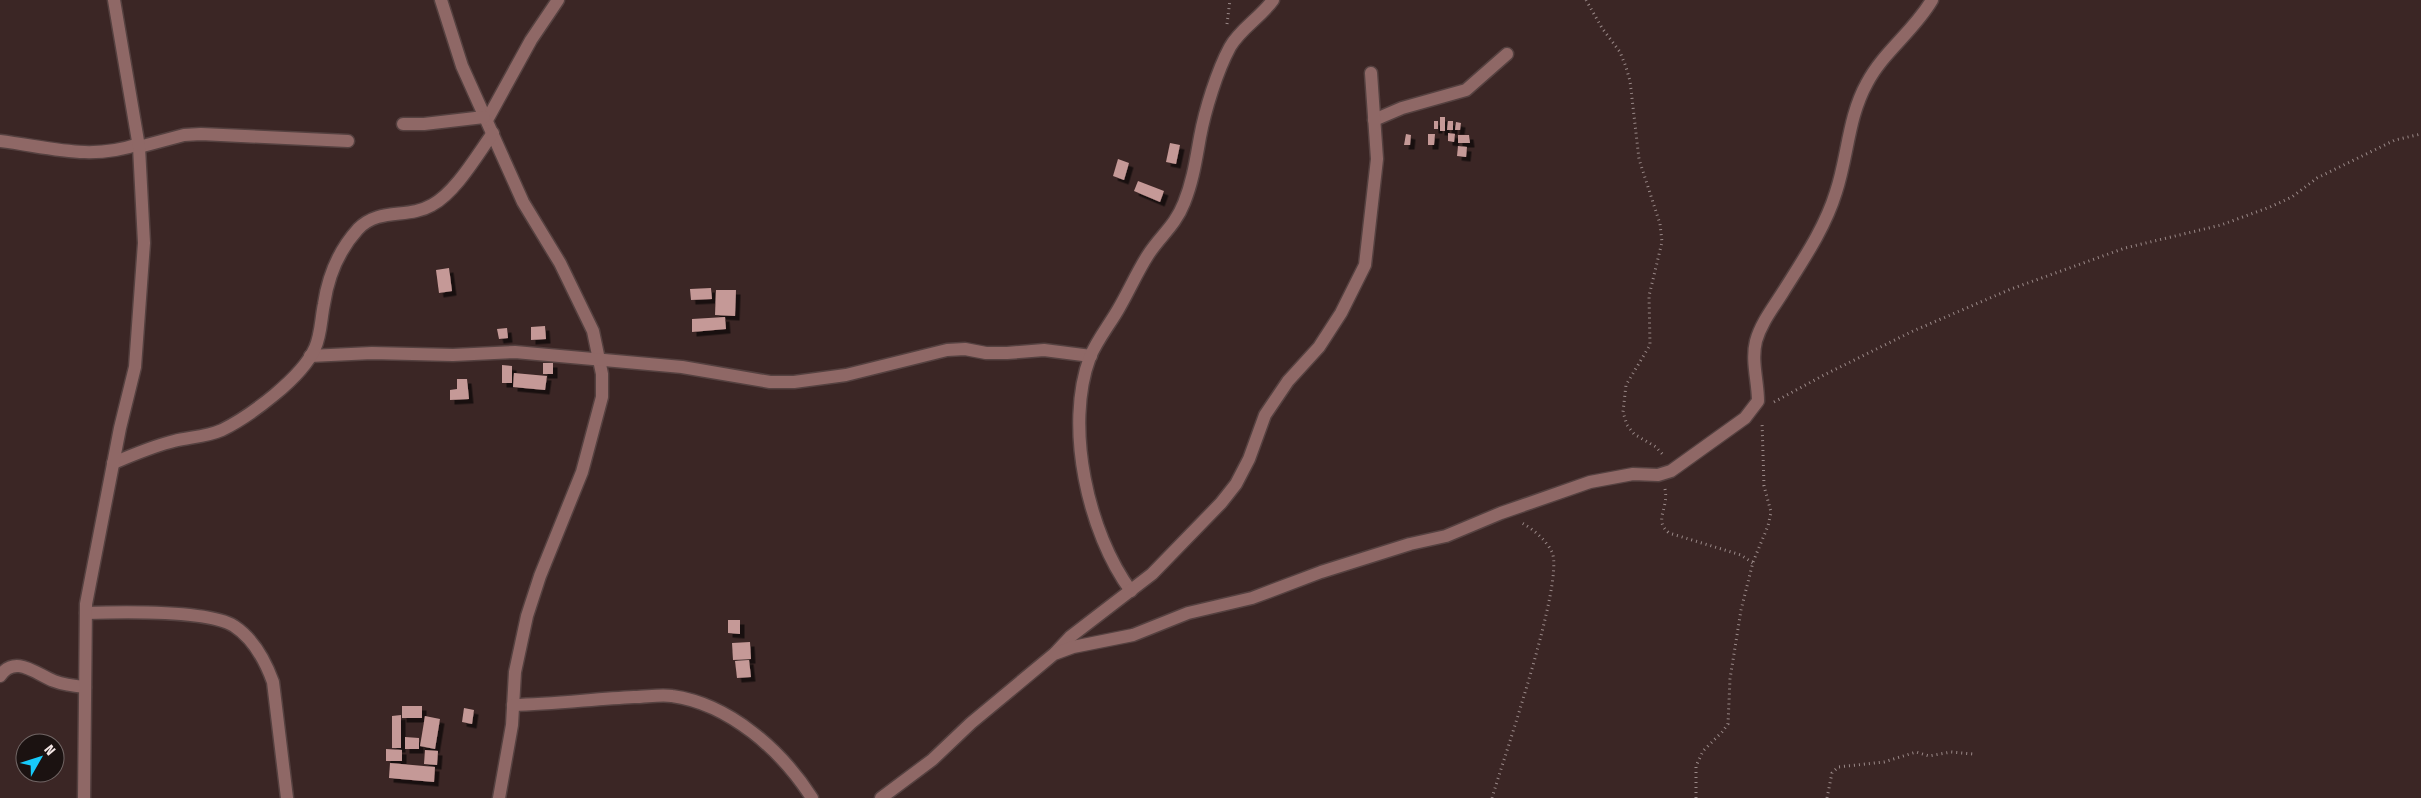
<svg xmlns="http://www.w3.org/2000/svg" width="2421" height="798" viewBox="0 0 2421 798" font-family="'Fira Sans Condensed',sans-serif">
	<style>
		.building { fill: #c59997; filter: url(#shadow) }
		.lines { fill: none; stroke-linecap: round; stroke-linejoin: round }
		.minor-casing { stroke: #554140; stroke-width: 15 }
		.path { stroke: #9a8988; stroke-width: 3; stroke-dasharray: 1 4; stroke-linecap: butt }
		.minor { stroke: #8f6866; stroke-width: 12 }
	</style>
	<defs>
		<filter id="shadow"><feDropShadow dx="4.5" dy="4.5" stdDeviation="0" flood-color="#0009"/></filter>
	</defs>
	<rect width="100%" height="100%" fill="#3b2625"/>
	<g class="building">
		<rect x="1440" y="117" width="5" height="14"/>
		<rect x="1434" y="121" width="4" height="8"/>
		<polygon points="1448,121 1453,121 1453,130 1447,130"/>
		<polygon points="1456,122 1461,123 1460,130 1455,130"/>
		<polygon points="1448,133 1455,134 1454,142 1448,141"/>
		<polygon points="1406,134 1411,135 1410,145 1404,145"/>
		<polygon points="1428,134 1435,134 1434,145 1428,145"/>
		<polygon points="1458,135 1469,135 1470,143 1458,143"/>
		<polygon points="1170,143 1180,145 1176,164 1166,162"/>
		<polygon points="1458,146 1467,147 1466,157 1457,156"/>
		<polygon points="1118,159 1129,163 1124,180 1113,176"/>
		<polygon points="1138,181 1164,191 1160,202 1134,191"/>
		<polygon points="449,268 452,291 439,293 436,270"/>
		<polygon points="711,288 712,299 691,300 690,289"/>
		<polygon points="716,290 736,290 735,316 715,315"/>
		<polygon points="725,317 726,329 692,332 692,319"/>
		<polygon points="545,326 546,339 531,340 531,327"/>
		<polygon points="507,328 508,338 499,339 497,329"/>
		<rect x="543" y="363" width="10" height="11"/>
		<polygon points="502,365 512,366 512,383 502,383"/>
		<polygon points="514,373 547,376 545,390 513,387"/>
		<polygon points="457,379 467,379 469,399 450,400 450,390 457,389"/>
		<polygon points="728,620 740,620 740,634 728,633"/>
		<polygon points="750,642 751,659 733,660 732,643"/>
		<polygon points="749,660 751,677 737,678 735,661"/>
		<rect x="402" y="706" width="20" height="12"/>
		<polygon points="464,708 474,710 472,724 462,722"/>
		<polygon points="401,715 401,748 392,748 392,716"/>
		<polygon points="425,716 440,719 435,749 420,746"/>
		<polygon points="405,737 419,738 419,749 405,749"/>
		<polygon points="386,749 402,750 402,761 386,761"/>
		<polygon points="425,750 438,751 437,765 424,764"/>
		<polygon points="390,763 435,767 434,782 389,778"/>
	</g>
	<g class="lines">
		<defs>
			<g id="minor">
				<polyline points="441,0 462,66 523,202 560,263 593,331 602,374 602,397 582,472 540,576 527,616 515,672 512,725 499,798"/>
				<polyline points="487,120 531,40 558,0"/>
				<polyline points="1374,120 1402,108 1466,90 1507,54"/>
				<polyline points="403,124 424,124 484,117"/>
				<path d="M0,141C49,147 90,161 139,144"/>
				<polyline points="139,147 184,135 201,134 348,141"/>
				<polyline points="310,356 372,353 453,355 515,352 682,367 770,382 794,382 846,375 947,350 965,349 986,353 1007,353 1044,350 1091,356"/>
				<path d="M113,463C133,455 153,446 174,441C190,437 206,437 222,430C250,416 302,378 315,348C321,335 321,318 324,304C328,277 339,250 358,229C379,207 408,219 432,205C456,192 477,155 493,133"/>
				<path d="M1131,591C1088,533 1064,426 1090,357C1097,340 1110,324 1119,308C1129,291 1137,272 1148,255C1160,236 1175,226 1184,203C1193,181 1196,159 1200,137C1205,110 1217,71 1230,47C1240,29 1261,17 1273,0"/>
				<path d="M86,613C118,612 208,610 234,626C254,639 265,660 273,682L287,798"/>
				<polyline points="1056,652 1070,637 1152,574 1221,503 1236,484 1249,459 1265,415 1288,381 1319,347 1341,313 1365,265 1377,159 1371,73"/>
				<path d="M0,676C15,654 36,674 54,681C64,685 74,686 85,687"/>
				<path d="M513,705C554,704 594,699 634,697C646,697 661,694 672,696C730,704 782,751 812,798"/>
				<polyline points="84,798 86,604 120,428 135,367 144,243 139,147 114,0"/>
				<path d="M881,798L932,760L971,723L1054,654L1073,647L1133,635L1188,613L1252,598L1321,572L1410,544L1446,536L1501,513L1590,482L1633,474L1658,475L1671,471L1745,418L1758,401C1758,381 1751,361 1756,341C1761,323 1773,308 1783,292C1803,260 1825,228 1836,192C1848,156 1848,117 1867,83C1883,52 1914,31 1932,0"/>
			</g>
		</defs>
		<use href="#minor" class="minor-casing"/>
		<g class="path">
			<polyline points="1586,0 1602,28 1620,52 1626,67 1630,81 1639,159 1660,224 1662,242 1649,296 1650,345 1626,385 1623,412 1627,425 1634,434 1656,447 1664,456"/>
			<polyline points="1227,24 1230,0"/>
			<polyline points="1774,402 1824,375 1913,331 2011,289 2125,248 2221,225 2270,207 2292,197 2317,178 2395,140 2421,134"/>
			<path d="M1665,489C1669,509 1653,520 1669,533L1741,555L1753,563"/>
			<path d="M1492,798C1504,757 1565,582 1552,552C1546,540 1533,529 1522,523"/>
			<polyline points="1696,798 1696,766 1703,751 1722,732 1728,724 1730,679 1741,610 1753,562 1768,526 1771,512 1764,486 1762,422"/>
			<polyline points="1827,798 1832,773 1838,767 1884,762 1916,752 1929,756 1951,752 1973,754"/>
		</g>
		<use href="#minor" class="minor"/>
	</g>
	<g transform="translate(40 758) rotate(51)"><circle r="24" fill="#1b1211" stroke="#716665"/>
	<path d="M0-4L9 19L0 12L-9 19Z" fill="#17cafb"/>
	<text y="-8" font-size="14" font-weight="bold" text-anchor="middle" fill="#f3e5e4">N</text>
	</g>
</svg>
